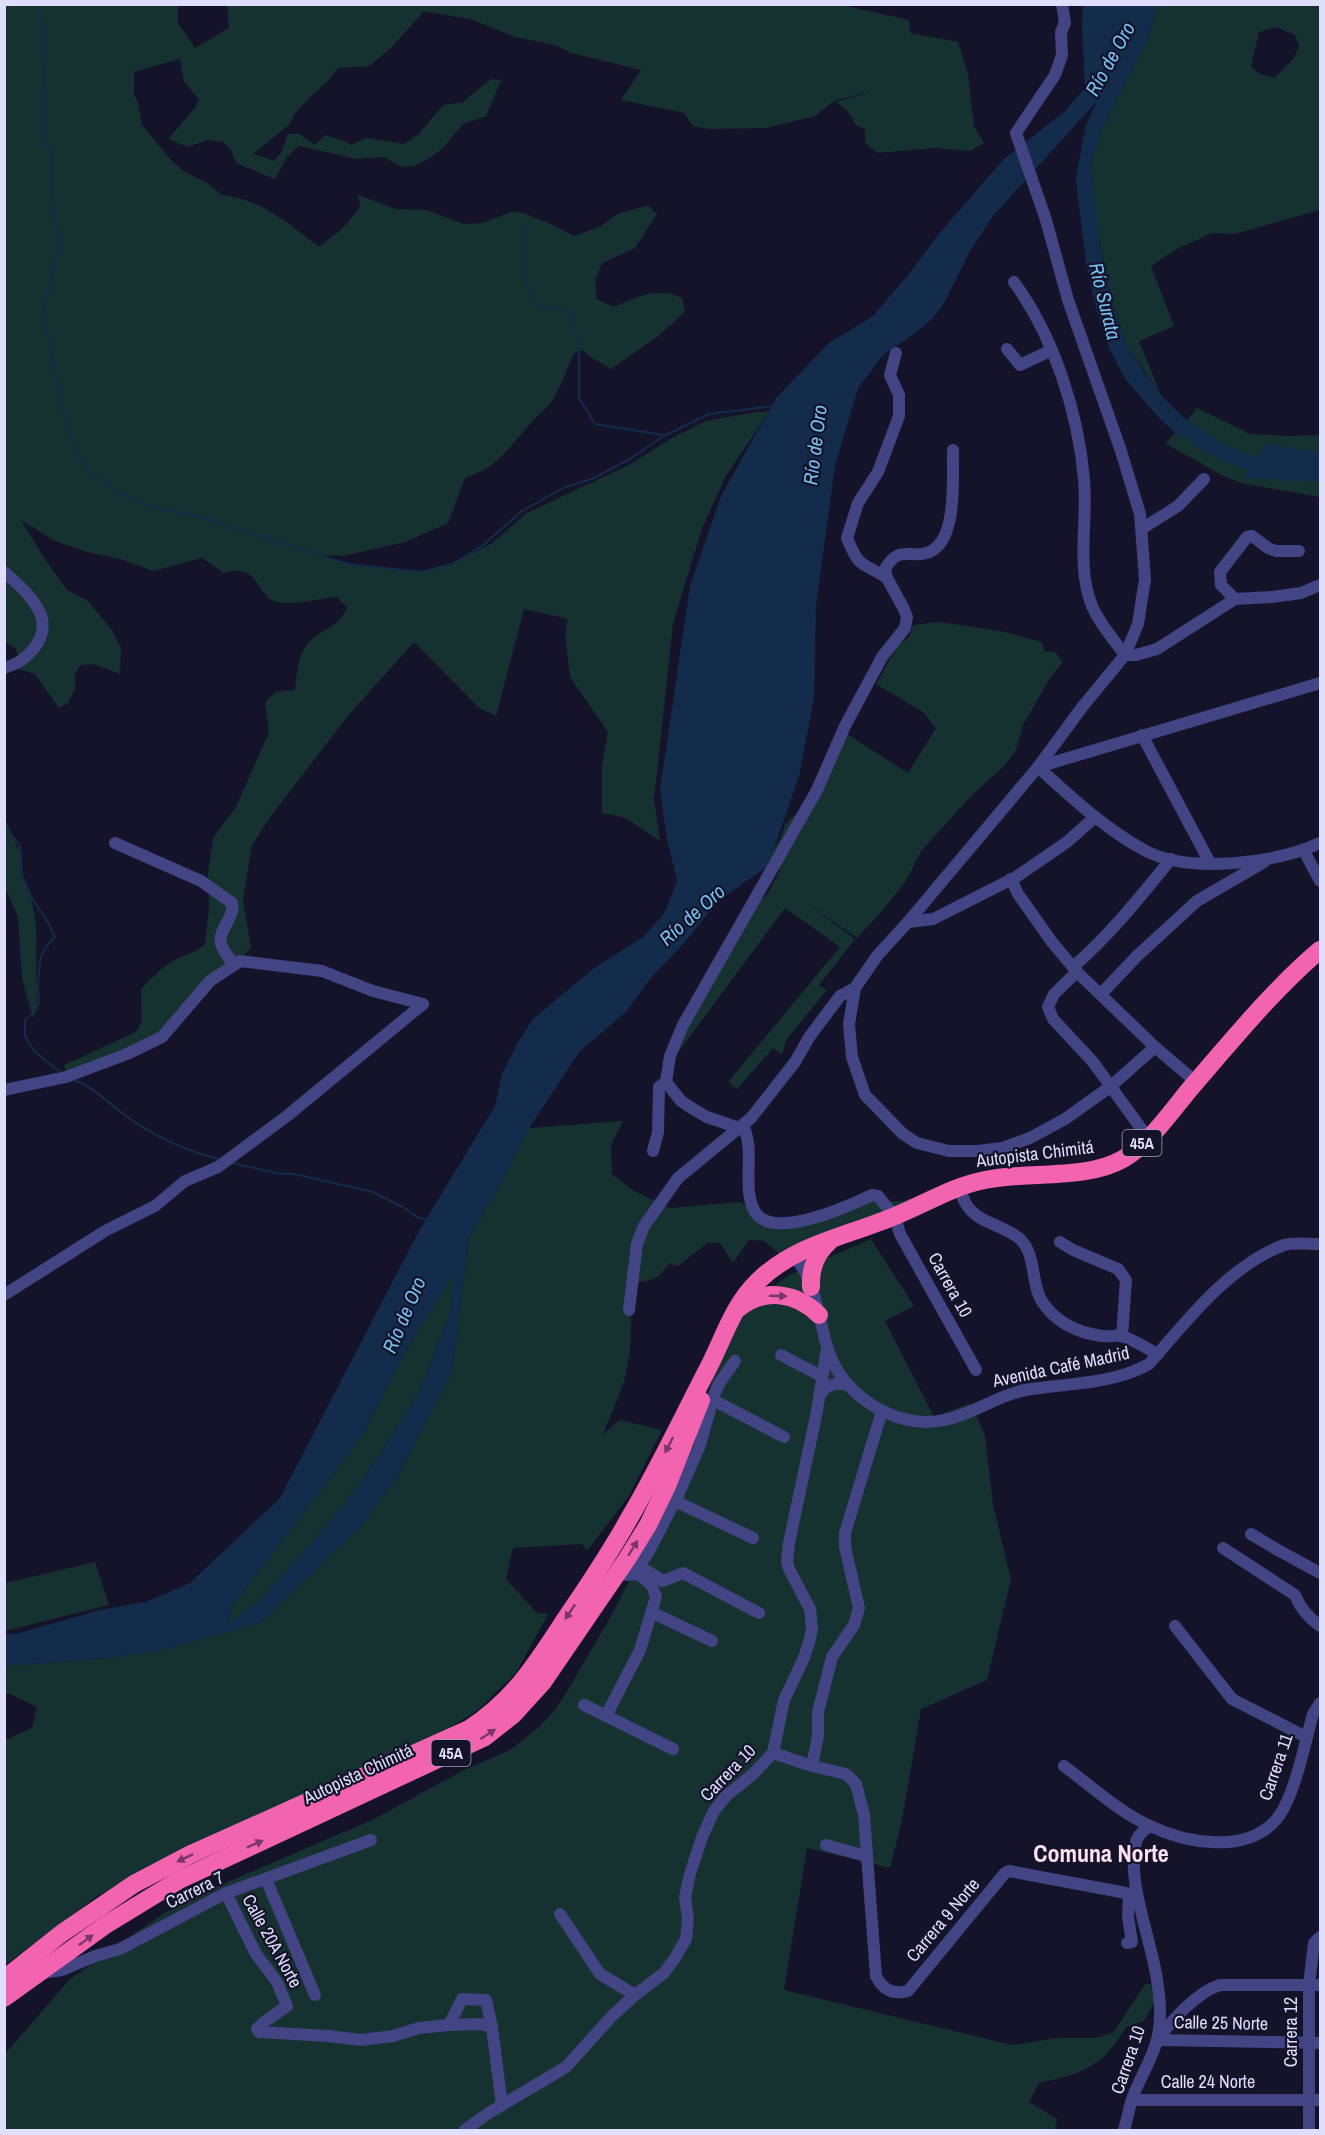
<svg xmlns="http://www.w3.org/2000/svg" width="1325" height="2135" viewBox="0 0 1325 2135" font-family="'Archivo Narrow',sans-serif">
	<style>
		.green { fill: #163230; fill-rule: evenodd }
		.water { fill: #142c4c; fill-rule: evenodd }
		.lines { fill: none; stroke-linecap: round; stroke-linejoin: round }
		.stream { stroke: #142c4c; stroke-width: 2 }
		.river { stroke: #142c4c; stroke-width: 15 }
		.minor { stroke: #424484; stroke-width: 12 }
		.highway { stroke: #f263b0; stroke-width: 18 }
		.oneway { fill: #783766 }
		.labels { text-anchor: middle; stroke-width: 4.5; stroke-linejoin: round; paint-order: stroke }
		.shield { fill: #151329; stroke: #a2a1bd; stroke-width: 1.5 }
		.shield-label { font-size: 16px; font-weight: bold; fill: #dfdefc }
		.street-label { font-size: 18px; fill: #dfdefc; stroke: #151329 }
		.water-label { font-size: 20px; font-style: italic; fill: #75c0f3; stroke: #151329 }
		.district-label { font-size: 24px; font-weight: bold; fill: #fce0f4; stroke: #151329 }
	</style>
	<rect width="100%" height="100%" fill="#151329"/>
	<g class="green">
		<path d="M4,5H178V23L195,48L229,28L227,5H842L909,20L910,33L958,42L968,74L974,126L984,143L970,151L934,148L877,153L865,143V129L856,125L847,110L836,102L871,92H869L834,101L815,116L766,128L708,129L693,126L684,113L621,100L641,70L571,53L555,45L515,37L473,20L424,11L391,48L369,66L338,68L328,81L312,95L295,113L290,124L253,154L274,161L282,151L288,134H299L315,145L325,135L342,140L351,145L366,138L404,144L419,134L443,105L463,102L491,79L501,80L486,116L463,124L444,147L430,158L414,166L403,167L383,157L357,159L299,146L287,157L275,179L236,163L231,150L223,142L207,140L188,147L168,139L194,109L199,100L184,81L180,59L134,72V94L138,103L142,125L172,161L185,172L207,183L222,195L242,199L261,206L288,223L319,247L344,227L360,207L358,195L396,209L426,210L464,224L482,223L512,212L523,213L553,225L574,236L601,226L618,214L648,205L657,214L635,248L602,263L595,280L597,299L614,307C637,297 658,286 682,298L685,312L657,337L611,369L589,356L583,350L574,353C567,368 562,385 553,399C547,409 538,414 531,423C509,447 498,468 465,478L448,523L405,542L344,556L322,555L348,564L421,572L452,564L491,544L527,513L629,465L670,439L706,421L756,412H769L727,474L702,528L673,624L654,800L660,841L626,818L602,813V765L608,732L570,677L565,634L568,619L524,609L496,716L479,708L414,642L347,717L271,816L252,845L243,900L251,948L161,1034L66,1074L64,1065L136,1032L142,1021L141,989C151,978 161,968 175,960C185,955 196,952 205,944L209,909L208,873L213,838L236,807L269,732L265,702L276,692L295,690C297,673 298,652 311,640C325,627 338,628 347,608L337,597C322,598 293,605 281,603C255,600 262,562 224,573L202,558L153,571L120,559L87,552L55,541L21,520L44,558L67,590L87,600L112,630L121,648L120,674L94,664L81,665L75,674V689L68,703L59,708L35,674L15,668L19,659L16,649L4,641Z"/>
		<path d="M1157,5H1320V210L1235,234L1212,233L1177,249L1151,266L1174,326L1139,341L1161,395L1126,344L1113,305L1097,230L1091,164L1102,128L1148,39ZM1276,27L1295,35L1299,46L1294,58L1274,78L1260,74L1251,67L1259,32Z"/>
		<polygon points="1197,408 1250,434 1290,436 1320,435 1320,497 1242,483 1223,476 1165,443 1181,428"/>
		<polygon points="939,622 1001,631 1042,642 1044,651 1055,652 1063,662 1050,678 1023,725 1016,750 1004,766 973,794 921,851 906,881 882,911 857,938 805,902 855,939 819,985 827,990 786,1040 782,1055 773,1048 737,1089 728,1082 840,947 785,908 659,1078 757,904 767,895 780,870 768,856 780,840 785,824 817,793 844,732 908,773 936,728 923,712 876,684 897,647 910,636 913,625"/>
		<polygon points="4,816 21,856 22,875 31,897 36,924 37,1008 33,1018 22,979 18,917 5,887"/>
		<path d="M623,1121L611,1145L612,1174L632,1190L670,1208L740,1202L751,1208L769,1226L864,1202L902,1201L955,1185L782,1256L764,1241L749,1240L733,1263L720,1243H707L678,1266L669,1263C658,1282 650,1281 629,1282C632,1315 633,1350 624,1381C618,1399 610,1417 603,1434L620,1420L662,1430L629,1496L587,1551L582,1544L513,1548L506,1579L537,1613L548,1614L516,1673L478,1710L438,1735L158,1863L96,1897L5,1965V1740L32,1728L37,1707L10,1694H5V1666L108,1658L152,1652L260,1623L362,1525L398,1476L452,1371L469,1237L500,1185L529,1128Z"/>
		<path d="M871,1239L914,1306L885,1321L934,1417L971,1403L985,1436L993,1505L1011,1579L987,1680L921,1709L902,1820L890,1868L807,1848L784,1990L1012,2045L1058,2038H1096L1114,2032L1145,1984H1151L1155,2001L1144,2021L1126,2027C1102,2068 1084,2073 1039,2083L1029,2102L1057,2119L1055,2130H5V2054L69,1980L158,1917L186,1900L374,1819L462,1771L510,1750L538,1728L555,1710L566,1693L607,1623L649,1544L696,1445L711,1380L748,1305L789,1275Z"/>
		<polygon points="456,1270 450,1313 419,1392 380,1454 358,1486 325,1528 259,1601 228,1624 233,1605 363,1434 406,1350"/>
		<polygon points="95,1562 109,1605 5,1631 5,1583"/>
	</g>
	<path class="water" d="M1083,5H1157L1148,39L1102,128L1091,164L1100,247L1113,304L1126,344L1142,369L1161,395L1184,418L1253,465L1266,444L1320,452V482L1245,478L1252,465L1178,435L1160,419L1126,380L1110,350L1096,308L1086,262L1077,190L1076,176L1086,125L1097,101L992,217L970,251L943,305L931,320L907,339L884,354L858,388L835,466L816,605L814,698L799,776L768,866L718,901L685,942L649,980L626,1012L579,1052L529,1128L500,1185L469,1237L452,1371L398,1476L362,1525L260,1623L152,1652L108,1658L5,1666V1634H16L100,1610L146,1602L190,1583L280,1498L419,1231L495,1106L502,1074L517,1044L533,1019L593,969L643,937L663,915L668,905L677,880L667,839L660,790L690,586L721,496L776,398L829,343L872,317L909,274L938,235L1003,160L1064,112L1085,88L1082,27ZM455,1272L450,1313L419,1392L380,1454L358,1486L325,1528L259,1601L228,1624L233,1605L363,1434L406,1350Z"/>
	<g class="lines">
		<g class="stream">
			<polyline points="40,10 44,67 41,134 51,151 53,211 57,229 58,251 44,310 54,368 68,433 86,470 120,494 152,507 197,516 348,564 421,572 452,564 481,547 522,511 565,487 592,479 630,459 664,436 709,414 773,406"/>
			<path d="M527,226C526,244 521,296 539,305C547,309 559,309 568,311L579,339V398L595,424L663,435"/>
			<path d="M4,825L20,846L22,875L31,897L49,924L55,937C37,955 40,963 38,986C37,993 41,999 38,1005C35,1011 29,1016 25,1020V1036L34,1051L61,1073"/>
			<path d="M72,1079C93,1087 105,1100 122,1113C151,1135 186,1151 222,1160"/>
			<polyline points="233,1163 275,1173 294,1174 373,1192 403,1207 417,1217 429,1220"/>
		</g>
		<path class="river" d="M1198,439C1222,453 1245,464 1273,468"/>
		<g class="minor">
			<polyline points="1062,4 1065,23 1061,32 1062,55 1055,75 1016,133 1046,220 1068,300 1121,451 1140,514 1145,579 1138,624 1125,655 1083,706 1038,767 908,922 877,956 855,988 849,1024 852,1057 865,1095 903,1134 917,1143 949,1151 977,1151 1002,1148 1030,1138 1065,1119 1110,1087 1155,1047"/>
			<path d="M1014,282C1054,337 1078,412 1084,479C1088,521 1076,566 1092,606C1099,623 1114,640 1125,655"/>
			<polyline points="1007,349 1020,365 1052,350"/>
			<polyline points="1143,528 1178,506 1204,479"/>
			<path d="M4,572C18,584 34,598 41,615C49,640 26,662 4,668"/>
			<path d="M887,578C861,561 860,570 847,538L858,503L878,472L899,416V395L890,375L896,353"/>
			<polyline points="1235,599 1221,585 1220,572 1247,537 1252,536 1268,548 1276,551 1299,551"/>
			<polyline points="1125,655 1136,655 1157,649 1235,599 1272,597 1301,593 1320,585"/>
			<polyline points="1142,735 1210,863"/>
			<path d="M1038,767C1071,797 1106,830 1146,851C1191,874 1276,863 1320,843"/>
			<polyline points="1038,767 1320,683"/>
			<path d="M115,843L201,881L232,903C236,917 217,930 221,944C223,951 230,959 234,965"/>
			<polyline points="1304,851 1320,881"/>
			<polyline points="1011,879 1018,894 1052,942 1077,972 1155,1047 1196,1082"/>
			<polyline points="908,922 933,919 1016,877 1067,842 1095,817"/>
			<path d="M1073,967C1110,935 1140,897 1171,859"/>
			<polyline points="1077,972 1054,994 1048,1007 1053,1019 1093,1062 1148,1138"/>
			<polyline points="1101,994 1137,956 1197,901 1264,862"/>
			<path d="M666,1082L681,1101L693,1109L707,1117L745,1130C754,1155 743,1184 753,1208C767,1244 849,1206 872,1195L878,1196L895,1217L900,1234L976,1370"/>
			<polyline points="4,1090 66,1077 127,1054 162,1037 210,981 240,961 322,971 373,991 423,1004"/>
			<path d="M653,1151L658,1132L659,1087L666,1082L670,1056L683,1025L817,790L845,726L882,657L905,628L907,617L904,609L887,578L885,569C896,550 902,555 921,554C960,551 952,476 953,450"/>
			<path d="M959,1187C961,1193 963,1199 966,1204C977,1223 1004,1225 1020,1239C1037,1255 1030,1284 1043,1303C1057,1323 1079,1333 1102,1336C1108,1337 1114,1335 1120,1336C1132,1338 1147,1349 1158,1354"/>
			<polyline points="1060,1242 1073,1250 1118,1269 1126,1280 1122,1336"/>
			<path d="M792,1255C821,1281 817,1335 836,1368C857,1404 903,1429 944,1420C972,1415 996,1396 1025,1390C1066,1383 1112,1385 1149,1364C1186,1322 1229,1265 1284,1245C1294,1242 1309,1244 1320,1244"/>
			<polyline points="4,1295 105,1231 155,1206 185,1181 218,1167 287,1116 423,1004"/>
			<polyline points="629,1310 637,1244 644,1226 678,1178 751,1118 795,1062 810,1036 840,996 855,988"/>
			<polyline points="781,1355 821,1376"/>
			<path d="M819,1398C824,1384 837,1381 850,1386"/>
			<polyline points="713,1400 784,1437"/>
			<polyline points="675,1501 753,1538"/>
			<polyline points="1251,1534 1276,1549 1320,1573"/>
			<path d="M1223,1548L1295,1595C1300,1608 1309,1618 1320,1626"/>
			<polyline points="640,1567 663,1581 683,1573 759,1613"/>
			<polyline points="634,1574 649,1551 678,1495 700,1445 714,1395 720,1382 735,1361"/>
			<polyline points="651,1612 712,1641"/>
			<polyline points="1175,1626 1232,1699 1306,1737"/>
			<polyline points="584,1705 673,1749"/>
			<polyline points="606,1716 640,1650 656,1597 652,1586 641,1576 634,1574 626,1575"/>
			<path d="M773,1753L812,1766L846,1774L856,1784L864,1815L876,1976C883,1990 893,1995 908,1991L1005,1873L1009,1871L1137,1895"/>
			<polyline points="812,1766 818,1736 818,1712 832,1657 854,1625 859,1608 845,1547 845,1533 882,1411"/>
			<path d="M1064,1766C1091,1786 1119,1812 1150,1826C1186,1843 1244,1854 1275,1821C1294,1801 1305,1742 1313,1714L1320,1703"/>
			<polyline points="826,1845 866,1856"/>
			<polyline points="266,1879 315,1995"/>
			<polyline points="226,1893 256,1954 277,1982 287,2006 264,2022 257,2029 259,2032 328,2036 361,2040 393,2036 419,2028 449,2025 480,2024 492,2027"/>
			<polyline points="560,1914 600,1974 635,1995"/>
			<polyline points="1127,1943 1132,1942 1128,1917 1129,1894"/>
			<polyline points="42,1973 62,1970 95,1956 120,1949 226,1893 371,1840"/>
			<polyline points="449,2025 462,1999 486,2000 492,2027 502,2105"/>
			<path d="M1158,2039C1172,2020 1197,1992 1220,1985H1320"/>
			<polyline points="1157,2040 1320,2043"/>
			<polyline points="1132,2100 1320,2100"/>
			<polyline points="465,2130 487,2114 566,2067 612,2016 635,1995 664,1973 675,1958 686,1939 688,1919 685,1897 690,1874 702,1837 714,1811 726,1796 753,1774 773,1753 784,1700 804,1658 810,1639 812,1628 810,1609 789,1569 787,1561 789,1543 817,1411 827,1348"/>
			<path d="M1124,2130C1127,2120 1129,2109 1132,2099C1139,2079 1152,2060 1157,2040C1162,2021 1160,1998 1157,1980C1152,1941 1124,1875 1137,1839C1140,1833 1144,1830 1150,1826"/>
			<polyline points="1309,2130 1309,1985 1314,1943 1320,1937"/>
		</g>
		<g class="highway">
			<path d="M811,1287C810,1268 816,1253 830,1241"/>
			<path d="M739,1308C764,1288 796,1292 819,1315"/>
			<path d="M4,1979L62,1933L134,1884L189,1855L469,1729C517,1697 537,1662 568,1615C590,1583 611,1551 630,1517C657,1471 680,1423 704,1376C722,1344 731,1307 758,1281C796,1244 848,1236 895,1216C925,1204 953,1186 985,1180C1028,1171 1087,1180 1123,1159C1151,1143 1174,1107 1195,1083C1233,1039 1276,987 1320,950"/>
			<polyline points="4,1998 107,1924 179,1880 485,1737 513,1715 543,1682 627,1559 648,1525 667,1486 701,1400"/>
		</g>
	</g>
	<defs><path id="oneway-solid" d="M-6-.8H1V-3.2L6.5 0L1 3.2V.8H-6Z" transform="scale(1.5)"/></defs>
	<g class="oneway">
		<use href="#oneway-solid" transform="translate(778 1296) rotate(2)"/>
		<use href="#oneway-solid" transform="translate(669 1445) rotate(117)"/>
		<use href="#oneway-solid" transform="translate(633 1548) rotate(-58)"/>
		<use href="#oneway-solid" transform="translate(570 1612) rotate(124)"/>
		<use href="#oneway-solid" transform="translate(488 1734) rotate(-33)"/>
		<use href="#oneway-solid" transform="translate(255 1844) rotate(-24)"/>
		<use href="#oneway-solid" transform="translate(185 1858) rotate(154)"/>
		<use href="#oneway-solid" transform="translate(86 1940) rotate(-36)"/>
	</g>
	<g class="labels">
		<g class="shield">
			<rect x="1122.5" y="1130" width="39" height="26" rx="4.5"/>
			<rect x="431.5" y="1740" width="39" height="26" rx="4.5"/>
		</g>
		<g class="shield-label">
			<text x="1142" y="1149">45A</text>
			<text x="451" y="1759">45A</text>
		</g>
		<g class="street-label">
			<text transform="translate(1035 1154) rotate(-7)" y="6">Autopista Chimitá</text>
			<text transform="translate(950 1285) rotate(61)" y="6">Carrera 10</text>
			<text transform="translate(1061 1367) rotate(-12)" y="6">Avenida Café Madrid</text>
			<text transform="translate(1276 1767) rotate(-71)" y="6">Carrera 11</text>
			<text transform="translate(728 1773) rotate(-46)" y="6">Carrera 10</text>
			<text transform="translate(358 1774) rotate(-25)" y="6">Autopista Chimitá</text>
			<text transform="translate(195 1890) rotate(-26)" y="6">Carrera 7</text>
			<text transform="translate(943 1920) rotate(-50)" y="6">Carrera 9 Norte</text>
			<text transform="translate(272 1941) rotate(61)" y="6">Calle 20A Norte</text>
			<text transform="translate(1221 2023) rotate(1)" y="6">Calle 25 Norte</text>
			<text transform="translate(1291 2032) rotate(-90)" y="6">Carrera 12</text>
			<text transform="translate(1128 2060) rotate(-71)" y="6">Carrera 10</text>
			<text x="1208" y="2088">Calle 24 Norte</text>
		</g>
		<g class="water-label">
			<text transform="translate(1110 59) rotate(-61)" y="7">Río de Oro</text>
			<text transform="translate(1105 301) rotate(76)" y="7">Río Surata</text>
			<text transform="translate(815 445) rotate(-83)" y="7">Río de Oro</text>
			<text transform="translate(692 915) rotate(-42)" y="7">Río de Oro</text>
			<text transform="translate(404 1315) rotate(-67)" y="7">Río de Oro</text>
		</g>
		<g class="district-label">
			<text x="1101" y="1862">Comuna Norte</text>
		</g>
	</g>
	<rect width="1325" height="2135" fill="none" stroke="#dfdefc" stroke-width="12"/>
</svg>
